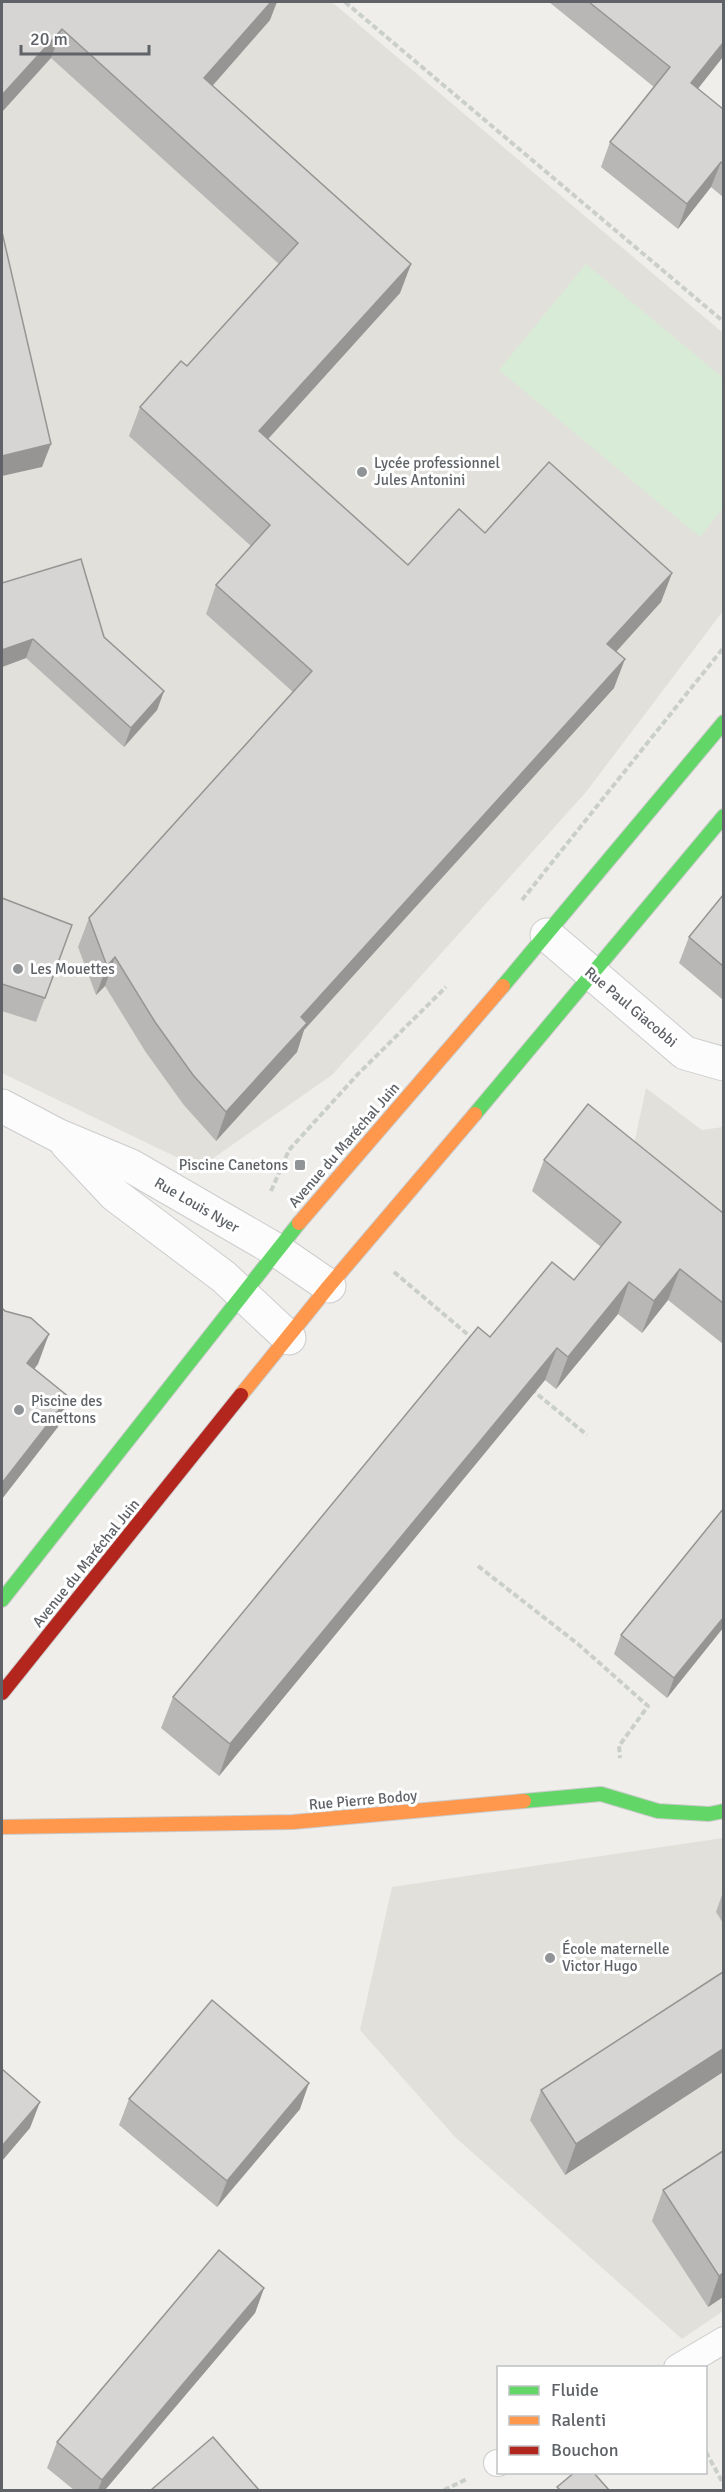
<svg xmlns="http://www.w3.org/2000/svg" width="725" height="2492" viewBox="0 0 725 2492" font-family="Signika,sans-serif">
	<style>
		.education { fill: #e2e0da }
		.pitch { fill: #d8ebd6 }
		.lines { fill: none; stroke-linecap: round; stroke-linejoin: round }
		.lane-casing { stroke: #cbcccc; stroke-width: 28 }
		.street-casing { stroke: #cbcccc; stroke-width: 35 }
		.fast-casing { stroke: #cacacb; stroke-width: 16 }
		.slow-casing { stroke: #cacacb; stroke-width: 16 }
		.jam-casing { stroke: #cacacb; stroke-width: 16 }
		.path { stroke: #cacfcc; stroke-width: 4; stroke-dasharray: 6 3; stroke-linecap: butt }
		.lane { stroke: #fdfcfc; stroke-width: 26 }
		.street { stroke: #fdfcfc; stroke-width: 33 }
		.fast { stroke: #63d668; stroke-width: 14 }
		.slow { stroke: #ff974d; stroke-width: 14 }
		.jam { stroke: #b3261e; stroke-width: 14 }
		.wall { fill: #b8b7b5 }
		.shaded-wall { fill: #969594 }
		.building { fill: #d6d5d3; stroke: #969594; stroke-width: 1.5 }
		.poi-dot { fill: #919496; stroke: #fff; stroke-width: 2 }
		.labels { text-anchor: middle; stroke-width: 6; stroke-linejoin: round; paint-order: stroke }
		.poi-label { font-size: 15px; fill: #5f6368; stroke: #fff; text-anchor: start }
		.street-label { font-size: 15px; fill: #5f6368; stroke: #fff }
	</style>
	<rect width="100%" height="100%" fill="#efeeea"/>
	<g class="education">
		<polygon points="2,2 332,2 723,333 723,611 586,792 332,1075 199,1168 2,1073"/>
		<polygon points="646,1088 702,1130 723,1127 723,1254 627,1177"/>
		<polygon points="723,1838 723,2311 682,2339 455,2137 360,2030 392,1887"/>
	</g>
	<polygon class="pitch" points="586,264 723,378 723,508 700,537 499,370"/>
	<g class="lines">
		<defs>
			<g id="lane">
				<polyline points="677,2368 724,2340"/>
				<polyline points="497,2463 498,2463"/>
			</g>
			<g id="street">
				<polyline points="547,935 685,1053 724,1064"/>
				<polyline points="2,1106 59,1136 131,1166 278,1251 329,1286"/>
				<polyline points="67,1144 115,1195 224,1277 289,1338"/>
			</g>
			<g id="fast">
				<polyline points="503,986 724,722"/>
				<polyline points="475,1114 724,816"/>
				<polyline points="2,1600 299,1223"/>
				<polyline points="524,1801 601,1794 658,1811 709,1814 724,1811"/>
			</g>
			<g id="slow">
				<polyline points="299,1223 503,986"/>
				<polyline points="241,1395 329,1286 475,1114"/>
				<polyline points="2,1827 293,1822 524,1801"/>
			</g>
			<polyline id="jam" points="2,1693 241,1395"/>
		</defs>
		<use href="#lane" class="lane-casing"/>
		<use href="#street" class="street-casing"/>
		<use href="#fast" class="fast-casing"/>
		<use href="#slow" class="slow-casing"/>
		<use href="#jam" class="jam-casing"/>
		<g class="path">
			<polyline points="345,2 724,322"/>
			<polyline points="522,900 724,647"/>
			<polyline points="271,1191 289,1150 358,1074 446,987"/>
			<polyline points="394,1272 473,1339"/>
			<polyline points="531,1389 587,1435"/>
			<polyline points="478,1566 578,1644 648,1706 619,1746 620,1758"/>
			<polyline points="706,2452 724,2485"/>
			<polyline points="444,2490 467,2479"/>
		</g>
		<use href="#lane" class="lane"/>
		<use href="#street" class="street"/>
		<use href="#fast" class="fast"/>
		<use href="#slow" class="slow"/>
		<use href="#jam" class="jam"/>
	</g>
	<g class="wall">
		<polygon points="2,2 270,20 212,85 411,264 400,293 268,439 408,565 485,533 672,573 661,602 616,651 614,688 304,1030 297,1052 216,1141 183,1104 145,1051 105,986 96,995 78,947 89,918 293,692 206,614 216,585 251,546 129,436 140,407 187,366 279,264 51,58"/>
		<polygon points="549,2 723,2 698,89 723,109 723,197 711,187 678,229 601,167 610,142 654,87"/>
		<polygon points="2,583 104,637 164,691 157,710 124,747 26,658 2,667"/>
		<polygon points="723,895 723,1000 679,963 689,937"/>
		<polygon points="2,898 72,925 36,1022 2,1011"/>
		<polygon points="544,1160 723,1213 723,1344 668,1300 642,1333 618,1314 556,1389 545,1380 219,1776 161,1728 173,1697 490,1337 574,1280 601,1247 532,1191"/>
		<polygon points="723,1628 667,1698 614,1654 621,1635"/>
		<polygon points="723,1892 723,1923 716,1912"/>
		<polygon points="723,1972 723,2072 565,2175 530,2120 541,2090"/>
		<polygon points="129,2099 300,2109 217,2207 119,2125"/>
		<polygon points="723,2151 723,2297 708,2307 652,2221 663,2190"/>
		<polygon points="264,2288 255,2313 105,2490 74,2490 47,2468 57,2442"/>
	</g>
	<g class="shaded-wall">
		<polygon points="271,2 277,2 270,20 194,107 204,78"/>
		<polygon points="62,29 51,58 2,112 2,95"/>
		<polygon points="723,43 723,57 682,109 691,83"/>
		<polygon points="721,162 711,187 678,229 687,204"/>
		<polygon points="411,264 400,293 249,460 259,431"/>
		<polygon points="51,444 42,467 2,476 2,456"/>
		<polygon points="672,573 661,602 597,673 607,644"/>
		<polygon points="33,639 26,658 2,667 2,650"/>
		<polygon points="625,659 614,688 304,1030 297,1052 216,1141 226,1112 301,1017"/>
		<polygon points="164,691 157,710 124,747 131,728"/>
		<polygon points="115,957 105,986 96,995 107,966"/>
		<polygon points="680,1269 668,1300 642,1333 654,1301"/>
		<polygon points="629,1282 618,1314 556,1389 568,1357"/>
		<polygon points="49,1334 38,1364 16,1393 27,1363"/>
		<polygon points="557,1348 545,1380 219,1776 230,1744"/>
		<polygon points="69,1397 58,1427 2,1499 2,1483"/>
		<polygon points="723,1618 723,1628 667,1698 674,1678"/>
		<polygon points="723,2049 723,2072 565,2175 576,2144"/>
		<polygon points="309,2083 300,2109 217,2207 227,2181"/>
		<polygon points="40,2102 30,2128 2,2161 2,2146"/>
		<polygon points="723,2273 723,2297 708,2307 719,2276"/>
		<polygon points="264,2288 255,2313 105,2490 98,2490 102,2480"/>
	</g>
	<g class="building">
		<polygon points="2,2 271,2 204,78 411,264 259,431 408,565 459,509 485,533 549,462 672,573 607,644 625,659 301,1017 307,1023 226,1112 193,1075 155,1022 115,957 107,966 89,918 312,671 216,585 270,525 140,407 181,361 187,366 298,243 62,29 2,95"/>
		<polygon points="589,2 723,2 723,43 691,83 723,109 723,164 721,162 687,204 610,142 670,67"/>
		<polygon points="2,232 51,444 2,456"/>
		<polygon points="81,559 104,637 164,691 131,728 33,639 2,650 2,583"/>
		<polygon points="723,895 723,966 689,937"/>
		<polygon points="2,898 72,925 45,998 2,984"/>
		<polygon points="588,1104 723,1213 723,1303 680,1269 654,1301 629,1282 568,1357 557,1348 230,1744 173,1697 478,1327 490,1337 552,1262 574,1280 621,1222 544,1160"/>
		<polygon points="2,1308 5,1311 31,1318 49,1334 27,1363 69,1397 2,1483"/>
		<polygon points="723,1509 723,1618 674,1678 621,1635"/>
		<polygon points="723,1972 723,2049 576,2144 541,2090"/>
		<polygon points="212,2000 309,2083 227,2181 129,2099"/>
		<polygon points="2,2069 40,2102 2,2146"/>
		<polygon points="723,2151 723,2273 719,2276 663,2190"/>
		<polygon points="219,2250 264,2288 102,2480 57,2442"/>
		<polygon points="213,2437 259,2490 151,2490"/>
		<polygon points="575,2472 593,2472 609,2490 560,2490 557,2487"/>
	</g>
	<g class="poi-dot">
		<circle cx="362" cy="472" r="6"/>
		<circle cx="18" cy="969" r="6"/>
		<rect x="294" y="1159" width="12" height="12" rx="3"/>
		<circle cx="19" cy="1410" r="6"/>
		<circle cx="550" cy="1958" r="6"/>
	</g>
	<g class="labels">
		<g class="poi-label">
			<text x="374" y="468">Lycée professionnel<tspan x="374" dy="17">Jules Antonini</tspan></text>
			<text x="30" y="974">Les Mouettes</text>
			<text x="288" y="1170" text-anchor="end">Piscine Canetons</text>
			<text x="31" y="1406">Piscine des<tspan x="31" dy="17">Canettons</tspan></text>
			<text x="562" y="1954">École maternelle<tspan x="562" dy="17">Victor Hugo</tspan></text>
		</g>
		<g class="street-label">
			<text transform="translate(631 1007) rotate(40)" y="5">Rue Paul Giacobbi</text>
			<text transform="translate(344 1145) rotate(-49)" y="5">Avenue du Maréchal Juin</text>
			<text transform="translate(197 1205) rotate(30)" y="5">Rue Louis Nyer</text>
			<text transform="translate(86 1563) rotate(-51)" y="5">Avenue du Maréchal Juin</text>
			<text transform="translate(363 1800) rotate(-5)" y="5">Rue Pierre Bodoy</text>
		</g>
	</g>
	<rect width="725" height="2492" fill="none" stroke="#5f6368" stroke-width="6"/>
	<rect x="497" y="2366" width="210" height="108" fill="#ffffff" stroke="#bfc1c3" stroke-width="1.5"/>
	<rect x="509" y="2386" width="30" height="9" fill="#63d668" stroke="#bfc1c3" stroke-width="1.5"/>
	<text x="551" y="2396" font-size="18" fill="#5f6368">Fluide</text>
	<rect x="509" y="2416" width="30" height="9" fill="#ff974d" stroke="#bfc1c3" stroke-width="1.5"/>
	<text x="551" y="2426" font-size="18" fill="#5f6368">Ralenti</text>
	<rect x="509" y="2446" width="30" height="9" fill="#b3261e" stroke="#bfc1c3" stroke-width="1.5"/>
	<text x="551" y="2456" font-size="18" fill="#5f6368">Bouchon</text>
	<path d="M21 45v9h128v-9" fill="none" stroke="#5f6368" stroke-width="3"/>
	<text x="30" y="45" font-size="18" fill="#5f6368" stroke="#ffffff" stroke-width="4.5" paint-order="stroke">20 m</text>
</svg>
